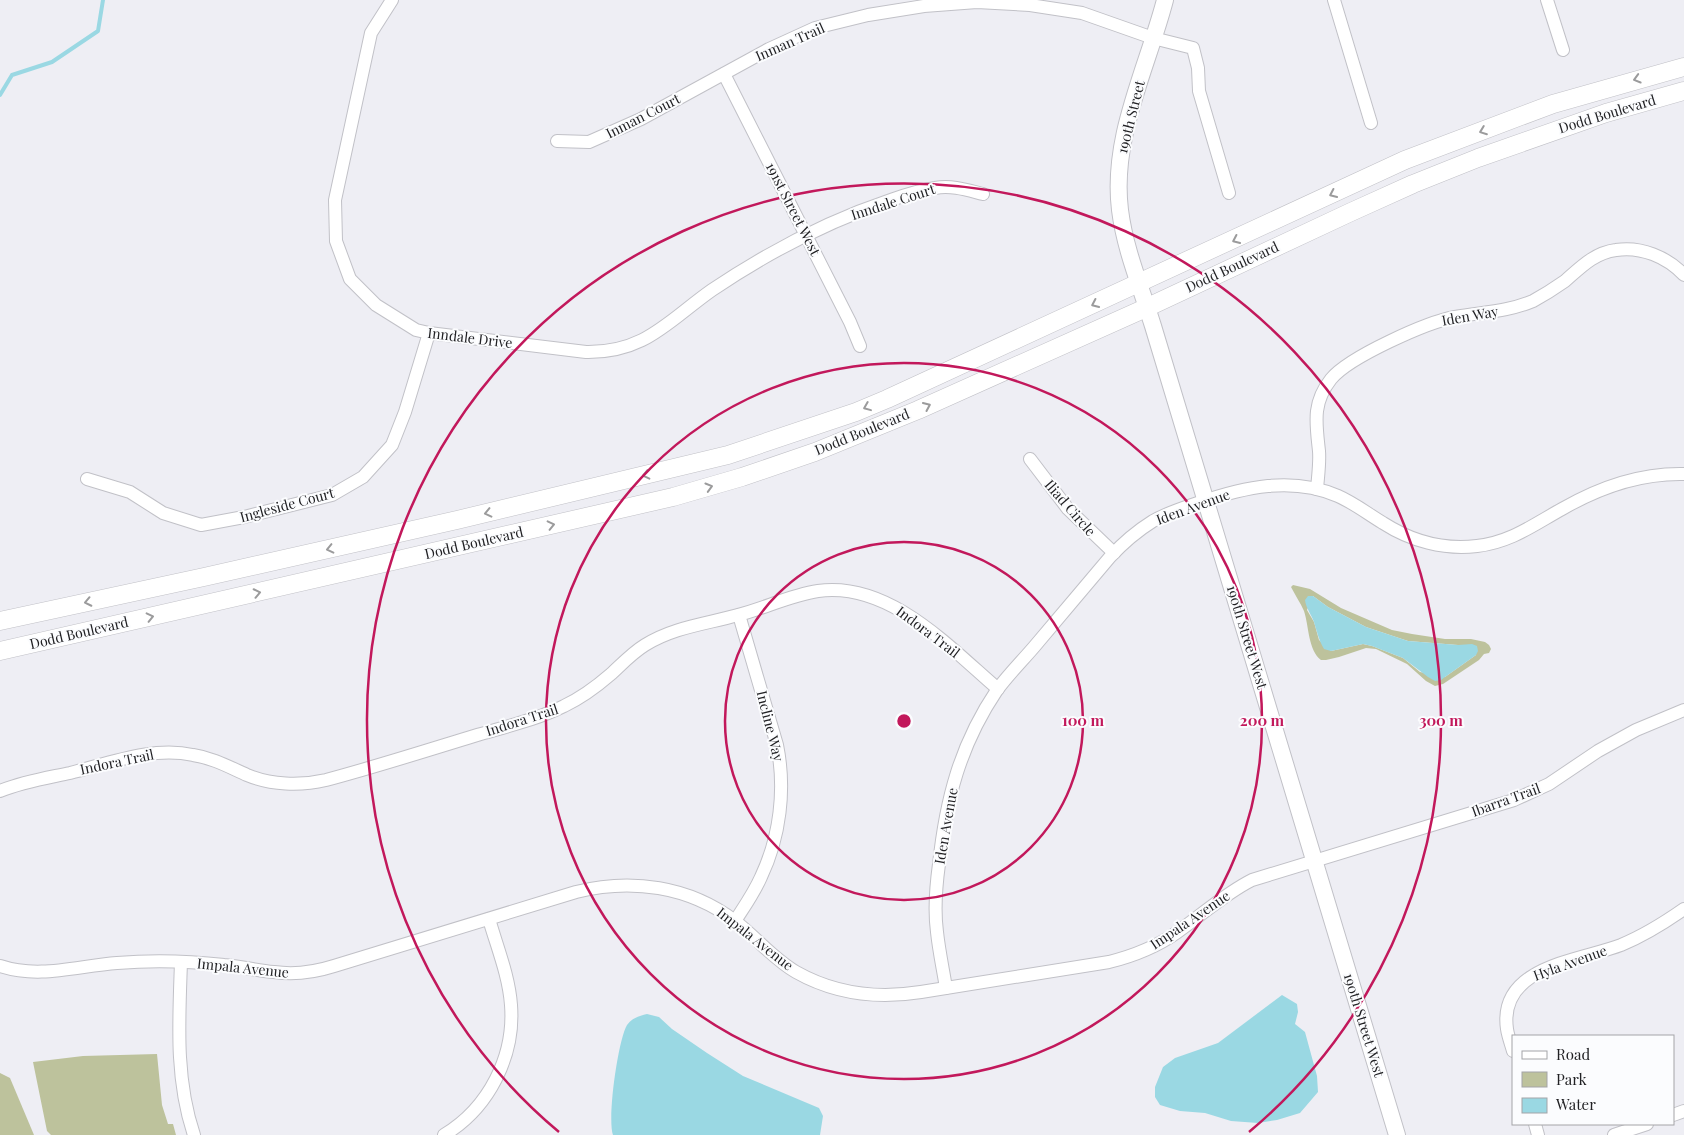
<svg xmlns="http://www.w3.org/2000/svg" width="1684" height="1135" viewBox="0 0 1684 1135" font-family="'Playfair Display',serif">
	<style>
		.green { fill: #bdc29c; fill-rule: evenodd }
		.water { fill: #9ad8e3 }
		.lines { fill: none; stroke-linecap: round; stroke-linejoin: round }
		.stream { stroke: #9ad8e3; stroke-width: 4 }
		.minor-casing { stroke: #c1c1c7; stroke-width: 14 }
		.tertiary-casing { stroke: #c1c1c7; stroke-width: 18 }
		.secondary-casing { stroke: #c1c1c7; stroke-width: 19 }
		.minor { stroke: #fff; stroke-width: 12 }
		.tertiary { stroke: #fff; stroke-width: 16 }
		.secondary { stroke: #fff; stroke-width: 18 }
		.oneway { stroke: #9b9b9c }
		.ring { fill: none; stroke: #c2185b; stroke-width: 2.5 }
		.labels { text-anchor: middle; stroke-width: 4; stroke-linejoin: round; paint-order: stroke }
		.street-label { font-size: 14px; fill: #212124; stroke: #fbfcfe }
		.centre { fill: #c2185b; stroke: #fbfcfe; stroke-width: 2.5 }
		.ring-label { font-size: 15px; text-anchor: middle; font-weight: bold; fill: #c2185b; stroke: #fbfcfe; stroke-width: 4; stroke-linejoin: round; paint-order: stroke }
	</style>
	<rect width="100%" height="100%" fill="#eeeef4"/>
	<g class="green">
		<path d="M1293,585L1310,589L1341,608L1392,630L1412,634L1445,639H1471L1485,642L1489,645L1491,649L1489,653L1484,654L1479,660L1443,684L1435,686L1426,681L1407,664L1376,649L1366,648L1339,657L1326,660H1321C1308,650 1309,626 1304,611C1300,602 1295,595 1291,587ZM1313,596L1328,607L1366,627L1408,641L1458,645L1476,655L1445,677L1420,672L1403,658L1372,646L1363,644L1331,651L1319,640L1314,622L1307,610Z"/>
		<polygon points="157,1054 162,1105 168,1124 173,1124 176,1135 51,1135 47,1131 33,1062 83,1056"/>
		<polygon points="0,1073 10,1078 34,1135 0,1135"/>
	</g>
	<g class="water">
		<path d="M1308,596H1313L1328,607L1366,627L1408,641L1458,645L1472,644L1477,646L1478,651L1476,655L1445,677L1441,680L1435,681L1428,677L1403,658L1372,646L1363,644L1331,651L1324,649C1319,640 1317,632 1314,622C1311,614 1306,608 1305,600Z"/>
		<polygon points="1282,995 1297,1004 1298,1012 1295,1024 1305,1032 1317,1076 1318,1092 1300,1113 1277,1120 1258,1123 1231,1121 1205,1113 1180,1111 1160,1105 1155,1097 1155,1087 1163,1067 1175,1058 1218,1043"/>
		<path d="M647,1014L659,1017L672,1029L707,1053L743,1076L819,1108L823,1116L820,1135H613C607,1119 618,1040 627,1025C632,1018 639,1016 647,1014Z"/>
	</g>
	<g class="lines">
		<polyline class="stream" points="0,95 12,75 52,62 98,31 103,0"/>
		<defs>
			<g id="minor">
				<path d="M392,0L371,33L335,200L336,241L350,279L376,305L416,330L429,333L586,352C645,353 668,321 712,290C767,253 828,221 891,200C905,195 920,190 935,188C952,185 967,190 983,194"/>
				<polyline points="1334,0 1371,123"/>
				<polyline points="1547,0 1563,50"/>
				<polyline points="724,74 850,322 860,346"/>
				<polyline points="557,141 589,142 641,119 769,49 815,28 868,15 924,6 977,2 1030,5 1082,13 1153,38 1193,48 1198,68 1199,91 1229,193"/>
				<polyline points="1030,459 1068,509 1114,553"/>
				<polyline points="87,479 130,492 163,513 201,525 244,517 332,495 363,477 392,445 405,412 429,333"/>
				<path d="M1317,489C1318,476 1320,463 1319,451C1316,423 1312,403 1331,379C1349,357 1427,322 1455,317C1482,312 1507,312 1533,301C1544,295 1555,288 1565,281C1581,267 1594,253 1616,250C1641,246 1667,257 1684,275"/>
				<path d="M0,791C22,782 47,778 70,773C110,763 153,746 193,755C213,758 229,767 247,775C271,785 300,786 326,780C375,767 425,751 474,736C504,727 536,720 564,706C581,698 596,687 611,674C622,664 632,653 645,645C674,627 706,624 738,615C765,608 791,595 818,591C889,581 949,647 998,689"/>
				<path d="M735,921C744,907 754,893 761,877C780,837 786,789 777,745L739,615"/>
				<path d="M181,962C179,1021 175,1079 194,1135"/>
				<path d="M0,966C39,979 77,966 117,963C152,960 189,961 224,965C241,966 257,971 274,972C294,975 315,972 334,966L576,892C631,878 689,886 735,921C756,937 772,958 796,972C835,994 877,999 921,992L1109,962C1133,956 1156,947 1176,933C1202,915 1224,894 1252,880L1514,800L1549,784L1598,751L1636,730L1684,710"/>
				<path d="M946,988C943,969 939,951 937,932C934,910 936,886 939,864C946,799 960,745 997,690C1008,675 1022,661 1034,647C1059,617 1085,587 1110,557C1123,543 1137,531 1153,521C1167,513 1183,508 1198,503C1244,487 1292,476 1338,496C1354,503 1368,514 1383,523C1411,541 1444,550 1477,546C1511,542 1533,525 1562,509C1600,487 1640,473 1684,474"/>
				<path d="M1513,1051C1511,1044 1508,1036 1507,1029C1498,966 1579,961 1621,945C1643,936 1664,923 1684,909"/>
				<polyline points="1673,1115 1684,1111"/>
				<polyline points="1535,1124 1538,1135"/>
				<path d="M444,1135C489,1108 515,1056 511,1005C509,976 497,947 489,919"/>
				<polyline points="1614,1135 1647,1124"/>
			</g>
			<path id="tertiary" d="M1165,0C1147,69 1111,137 1120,210C1125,250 1141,287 1153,326L1397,1135"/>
			<g id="secondary">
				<polyline points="0,621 204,577 457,520 728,455 856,412 887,399 1405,160 1553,104 1684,67"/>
				<polyline points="0,651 673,497 742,477 815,452 918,410 1148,307 1351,212 1413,184 1478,158 1606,113 1684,91"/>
			</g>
		</defs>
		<use href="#minor" class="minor-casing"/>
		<use href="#tertiary" class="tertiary-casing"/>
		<use href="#secondary" class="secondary-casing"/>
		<use href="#minor" class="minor"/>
		<use href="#tertiary" class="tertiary"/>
		<use href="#secondary" class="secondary"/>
	</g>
	<defs><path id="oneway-chevron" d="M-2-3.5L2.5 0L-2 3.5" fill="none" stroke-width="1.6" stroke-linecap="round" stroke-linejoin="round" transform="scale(1.25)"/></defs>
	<g class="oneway">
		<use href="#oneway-chevron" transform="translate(1637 79) rotate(164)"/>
		<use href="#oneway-chevron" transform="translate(1483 131) rotate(159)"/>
		<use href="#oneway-chevron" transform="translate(1333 194) rotate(155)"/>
		<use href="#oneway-chevron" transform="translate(1236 240) rotate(155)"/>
		<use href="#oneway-chevron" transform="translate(1095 304) rotate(155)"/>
		<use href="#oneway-chevron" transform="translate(927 406) rotate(-24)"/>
		<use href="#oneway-chevron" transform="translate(867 407) rotate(158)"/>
		<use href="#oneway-chevron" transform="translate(646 475) rotate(167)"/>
		<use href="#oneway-chevron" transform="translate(709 487) rotate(-16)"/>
		<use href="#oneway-chevron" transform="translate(488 513) rotate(167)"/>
		<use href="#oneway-chevron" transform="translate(551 525) rotate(-13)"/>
		<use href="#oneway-chevron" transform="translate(330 549) rotate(167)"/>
		<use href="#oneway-chevron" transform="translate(257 593) rotate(-12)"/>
		<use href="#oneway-chevron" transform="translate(88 602) rotate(168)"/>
		<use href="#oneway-chevron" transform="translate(150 617) rotate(-13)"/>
	</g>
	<g class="ring">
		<circle cx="904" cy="721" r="179"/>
		<circle cx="904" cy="721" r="358"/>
		<path d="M559 1132A537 537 0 1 1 1249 1132"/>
	</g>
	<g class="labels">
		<g class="street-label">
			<text transform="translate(790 42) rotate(-24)" y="5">Inman Trail</text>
			<text transform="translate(1607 114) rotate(-17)" y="5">Dodd Boulevard</text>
			<text transform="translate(643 116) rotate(-27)" y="5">Inman Court</text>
			<text transform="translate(1131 117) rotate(-76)" y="5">190th Street</text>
			<text transform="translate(893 202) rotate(-18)" y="5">Inndale Court</text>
			<text transform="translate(793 209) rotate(63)" y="5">191st Street West</text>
			<text transform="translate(1232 267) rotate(-25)" y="5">Dodd Boulevard</text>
			<text transform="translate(1470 316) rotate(-10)" y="5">Iden Way</text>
			<text transform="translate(470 338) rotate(7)" y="5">Inndale Drive</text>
			<text transform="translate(862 432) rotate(-22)" y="5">Dodd Boulevard</text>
			<text transform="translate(287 505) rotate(-15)" y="5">Ingleside Court</text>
			<text transform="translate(1193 507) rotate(-20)" y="5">Iden Avenue</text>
			<text transform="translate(1070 508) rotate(49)" y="5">Iliad Circle</text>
			<text transform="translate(474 543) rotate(-13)" y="5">Dodd Boulevard</text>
			<text transform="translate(928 632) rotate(37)" y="5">Indora Trail</text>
			<text transform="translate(79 633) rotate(-13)" y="5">Dodd Boulevard</text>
			<text transform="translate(1247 637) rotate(73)" y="5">190th Street West</text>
			<text transform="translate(522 720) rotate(-18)" y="5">Indora Trail</text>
			<text transform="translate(770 726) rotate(76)" y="5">Incline Way</text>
			<text transform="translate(117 762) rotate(-12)" y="5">Indora Trail</text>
			<text transform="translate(1506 800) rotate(-20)" y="5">Ibarra Trail</text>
			<text transform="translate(946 826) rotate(-80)" y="5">Iden Avenue</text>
			<text transform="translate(1190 920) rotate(-34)" y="5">Impala Avenue</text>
			<text transform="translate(755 939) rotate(38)" y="5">Impala Avenue</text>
			<text transform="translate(1570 963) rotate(-20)" y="5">Hyla Avenue</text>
			<text transform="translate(243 968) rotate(6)" y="5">Impala Avenue</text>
			<text transform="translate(1364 1025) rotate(73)" y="5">190th Street West</text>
		</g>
	</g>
	<circle cx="904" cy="721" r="8" class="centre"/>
	<g class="ring-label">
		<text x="1083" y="726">100 m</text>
		<text x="1262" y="726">200 m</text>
		<text x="1441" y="726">300 m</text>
	</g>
	<rect x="1512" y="1035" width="162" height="90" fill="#fbfcfe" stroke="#a4a4a7"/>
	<rect x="1522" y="1051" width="25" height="8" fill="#ffffff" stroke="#a4a4a7"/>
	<text x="1556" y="1060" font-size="15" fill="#212124">Road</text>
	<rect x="1522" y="1072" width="25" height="15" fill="#bdc29c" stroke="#a4a4a7"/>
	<text x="1556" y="1085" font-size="15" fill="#212124">Park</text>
	<rect x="1522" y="1098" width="25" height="15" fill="#9ad8e3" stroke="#a4a4a7"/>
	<text x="1556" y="1110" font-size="15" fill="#212124">Water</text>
</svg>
